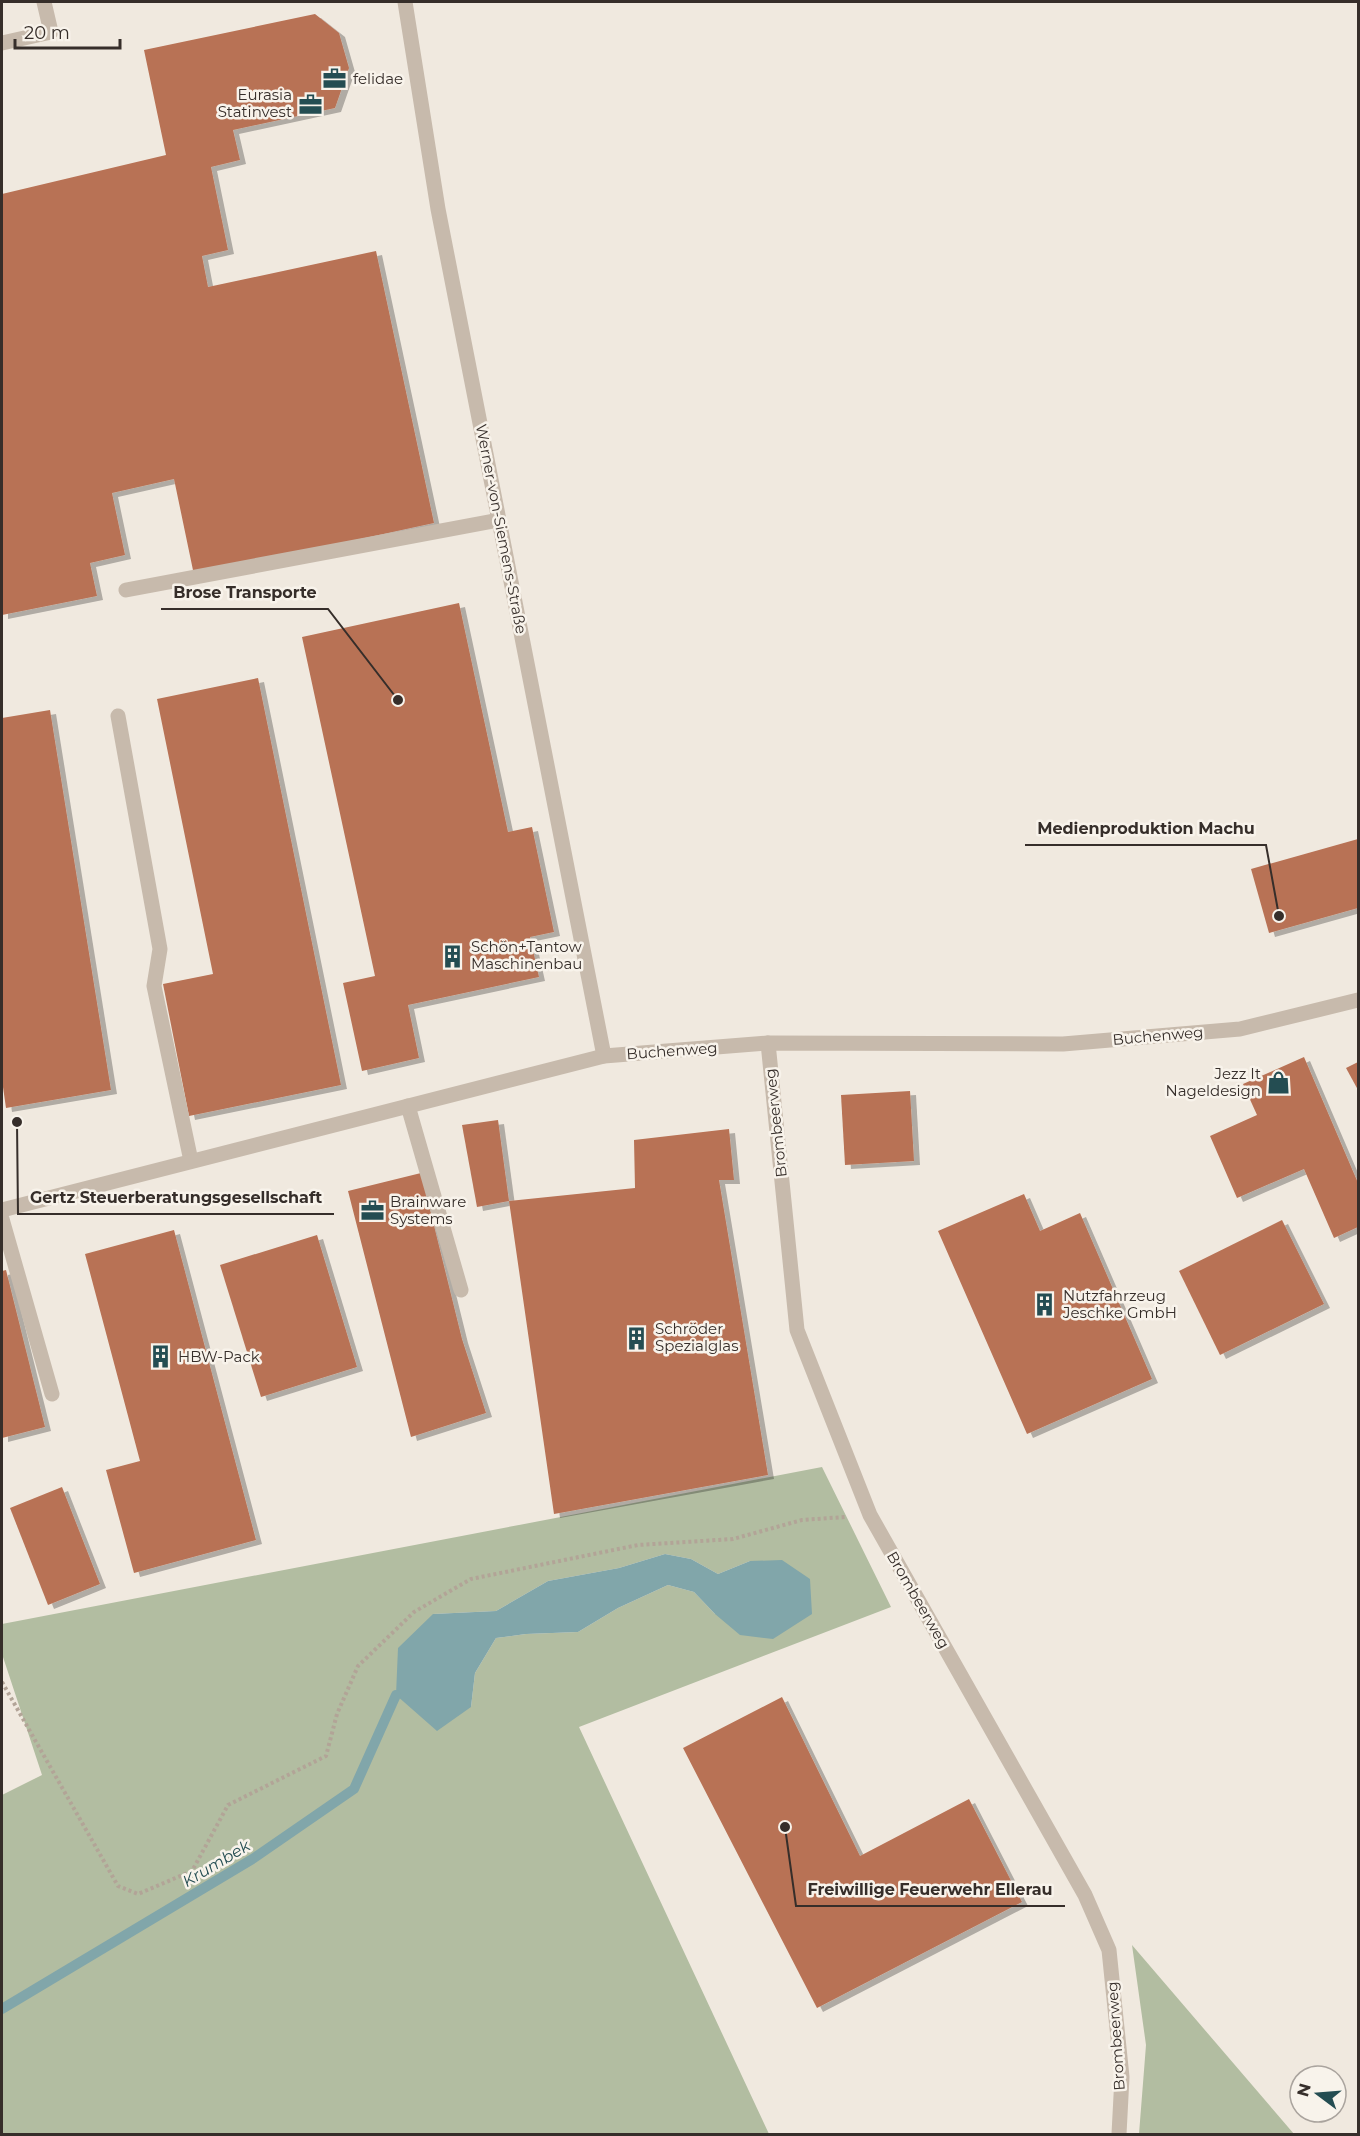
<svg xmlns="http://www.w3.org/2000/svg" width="1360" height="2136" viewBox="0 0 1360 2136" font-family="Montserrat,sans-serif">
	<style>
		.green { fill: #b2bda1; fill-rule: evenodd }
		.water { fill: #81a6aa }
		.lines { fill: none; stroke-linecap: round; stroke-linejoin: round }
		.stream { stroke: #81a6aa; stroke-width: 10 }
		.building { fill: #b87255; filter: url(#shadow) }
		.path { stroke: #b2a497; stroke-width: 4; stroke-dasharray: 3 3; stroke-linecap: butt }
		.lane { stroke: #c7baac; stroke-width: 15 }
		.street { stroke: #c7baac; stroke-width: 15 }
		.labels { text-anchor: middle; stroke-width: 5; stroke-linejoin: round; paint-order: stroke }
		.poi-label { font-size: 15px; fill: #362e2a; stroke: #f8f3eb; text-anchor: start }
		.street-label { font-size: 15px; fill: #362e2a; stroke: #f8f3eb }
		.water-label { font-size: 16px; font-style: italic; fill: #244d52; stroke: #f8f3eb }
		.leader { fill: none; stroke: #362e2a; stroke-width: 2 }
		.callout-dot { fill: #362e2a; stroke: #f8f3eb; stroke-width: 2 }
		.callout-label { font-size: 16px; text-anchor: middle; font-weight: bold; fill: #362e2a; stroke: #f8f3eb; stroke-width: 5; stroke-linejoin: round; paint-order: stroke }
	</style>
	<defs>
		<filter id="shadow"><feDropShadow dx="6" dy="4" stdDeviation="0" flood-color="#0004"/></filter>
	</defs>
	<rect width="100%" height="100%" fill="#f0e9df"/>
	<g class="green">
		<path d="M822,1467L891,1607L579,1727L769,2134H2V1795L42,1775L2,1654V1624ZM665,1554L691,1559L718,1574L750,1561L715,1614L694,1592L668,1585L618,1608L578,1632L526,1634L496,1638L475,1673L471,1707L433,1614L496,1611L548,1581L619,1568Z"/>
		<polygon points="1132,1945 1294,2134 1139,2134 1146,2045"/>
	</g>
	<polygon class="water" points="665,1554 691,1559 718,1574 750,1561 782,1560 810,1579 812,1614 773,1639 740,1635 715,1614 694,1592 668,1585 618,1608 578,1632 526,1634 496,1638 475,1673 471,1707 437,1731 396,1695 398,1648 433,1614 496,1611 548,1581 619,1568"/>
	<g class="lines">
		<polyline class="stream" points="2,2009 254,1858 354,1789 396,1695"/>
	</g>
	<g class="building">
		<polygon points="315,14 339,33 349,68 335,108 233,130 240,160 211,167 228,250 202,256 208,287 376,251 434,523 194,575 174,479 112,493 125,555 90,563 97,596 2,615 2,194 166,155 144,50"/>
		<polygon points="459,603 508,832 532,827 554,932 530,937 539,977 408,1005 419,1058 362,1071 343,983 375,976 302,637"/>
		<polygon points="258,678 341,1085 189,1116 163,984 213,974 157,699"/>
		<polygon points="50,710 111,1090 6,1108 2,1080 2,718"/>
		<polygon points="1358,839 1358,908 1269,933 1251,869"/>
		<polygon points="1304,1057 1358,1183 1358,1227 1334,1238 1304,1169 1237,1198 1210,1136 1257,1115 1243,1084"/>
		<polygon points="1358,1062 1358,1090 1346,1068"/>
		<polygon points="910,1091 914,1161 845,1165 841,1095"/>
		<polygon points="498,1120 509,1201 477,1207 462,1125"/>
		<polygon points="729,1129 734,1180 719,1180 768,1475 554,1514 509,1201 635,1188 634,1140"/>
		<polygon points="421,1173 462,1339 486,1413 411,1437 348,1191"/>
		<polygon points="1024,1194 1040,1231 1080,1213 1152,1379 1027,1434 938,1231"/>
		<polygon points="1282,1220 1324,1304 1220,1355 1179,1271"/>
		<polygon points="174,1230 256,1540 134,1573 106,1470 140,1461 85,1254"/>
		<polygon points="317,1235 357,1367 261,1397 220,1265"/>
		<polygon points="6,1270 45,1427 2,1438 2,1271"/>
		<polygon points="62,1487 100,1584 48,1605 10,1508"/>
		<polygon points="782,1697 860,1856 969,1799 1022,1902 817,2008 683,1748"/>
	</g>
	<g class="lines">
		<polyline class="path" points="2,1682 118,1886 138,1894 192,1871 228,1805 326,1756 337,1714 358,1666 414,1612 471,1579 638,1545 733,1539 802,1520 845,1517"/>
		<g class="lane">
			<polyline points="2,43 51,32 44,2"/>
			<polyline points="126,590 499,520"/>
			<polyline points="118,716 160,949 154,986 191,1161"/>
			<polyline points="408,1106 461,1290"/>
			<polyline points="2,1219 52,1394"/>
		</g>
		<g class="street">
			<polyline points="405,2 438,209 604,1056"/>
			<polyline points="768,1043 797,1330 870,1515 1085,1895 1109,1950 1122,2077 1119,2134"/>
			<polyline points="2,1210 604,1056 768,1043 1063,1044 1240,1029 1358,1000"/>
		</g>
	</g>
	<defs>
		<symbol id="office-bare" viewBox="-9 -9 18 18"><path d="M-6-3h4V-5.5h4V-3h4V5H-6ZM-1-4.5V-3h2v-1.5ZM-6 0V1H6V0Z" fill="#244d52" stroke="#f8f3eb" stroke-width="2.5" paint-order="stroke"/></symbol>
		<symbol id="building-bare" viewBox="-9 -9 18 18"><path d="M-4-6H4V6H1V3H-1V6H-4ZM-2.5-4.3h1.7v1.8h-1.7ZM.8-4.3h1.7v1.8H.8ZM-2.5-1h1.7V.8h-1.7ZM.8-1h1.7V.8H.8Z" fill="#244d52" stroke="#f8f3eb" stroke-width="2.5" paint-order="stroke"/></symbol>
		<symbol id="shop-bare" viewBox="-9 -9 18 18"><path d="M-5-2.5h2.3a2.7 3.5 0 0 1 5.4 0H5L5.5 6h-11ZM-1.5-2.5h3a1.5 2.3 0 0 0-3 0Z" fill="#244d52" stroke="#f8f3eb" stroke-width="2.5" paint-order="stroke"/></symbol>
	</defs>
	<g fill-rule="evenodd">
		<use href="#office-bare" x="318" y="62" width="33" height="33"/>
		<use href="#office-bare" x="294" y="88" width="33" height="33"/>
		<use href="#building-bare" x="436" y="940" width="33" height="33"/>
		<use href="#shop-bare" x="1262" y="1066" width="33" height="33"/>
		<use href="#office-bare" x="356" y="1194" width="33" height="33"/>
		<use href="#building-bare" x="1028" y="1288" width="33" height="33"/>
		<use href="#building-bare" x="620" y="1322" width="33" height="33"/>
		<use href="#building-bare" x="144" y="1340" width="33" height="33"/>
	</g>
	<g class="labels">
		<g class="poi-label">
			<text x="353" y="84">felidae</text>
			<text x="292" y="100" text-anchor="end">Eurasia<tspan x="292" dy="17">Statinvest</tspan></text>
			<text x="471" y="952">Schön+Tantow<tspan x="471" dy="17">Maschinenbau</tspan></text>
			<text x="1261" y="1079" text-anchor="end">Jezz It<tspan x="1261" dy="17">Nageldesign</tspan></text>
			<text x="390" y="1207">Brainware<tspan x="390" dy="17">Systems</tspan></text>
			<text x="1063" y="1301">Nutzfahrzeug<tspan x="1063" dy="17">Jeschke GmbH</tspan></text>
			<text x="655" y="1334">Schröder<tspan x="655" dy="17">Spezialglas</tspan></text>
			<text x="178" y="1362">HBW-Pack</text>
		</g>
		<g class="street-label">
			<text transform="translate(501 529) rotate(79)" y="5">Werner-von-Siemens-Straße</text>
			<text transform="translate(1158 1036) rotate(-5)" y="5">Buchenweg</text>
			<text transform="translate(672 1051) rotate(-4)" y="5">Buchenweg</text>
			<text transform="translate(776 1123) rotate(-96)" y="5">Brombeerweg</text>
			<text transform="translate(918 1600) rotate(60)" y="5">Brombeerweg</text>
			<text transform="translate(1116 2036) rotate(-94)" y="5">Brombeerweg</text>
		</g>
		<g class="water-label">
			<text transform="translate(216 1863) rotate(-31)" y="6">Krumbek</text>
		</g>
	</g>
	<path class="leader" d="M398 700L328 609H161M1279 916L1266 845H1025M17 1122L18 1214H334M785 1827L796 1906H1065"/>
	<g class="callout-dot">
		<circle cx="398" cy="700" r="6"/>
		<circle cx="1279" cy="916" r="6"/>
		<circle cx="17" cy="1122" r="6"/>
		<circle cx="785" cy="1827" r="6"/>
	</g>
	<g class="callout-label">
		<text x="245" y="598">Brose Transporte</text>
		<text x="1146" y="834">Medienproduktion Machu</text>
		<text x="176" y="1203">Gertz Steuerberatungsgesellschaft</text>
		<text x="930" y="1895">Freiwillige Feuerwehr Ellerau</text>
	</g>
	<rect width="1360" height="2136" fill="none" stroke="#362e2a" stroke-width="6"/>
	<g transform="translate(1318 2094) rotate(286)"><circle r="28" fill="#f8f3eb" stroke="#aaa49e" stroke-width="1.5"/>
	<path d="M0-4.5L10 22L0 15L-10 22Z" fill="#244d52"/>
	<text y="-9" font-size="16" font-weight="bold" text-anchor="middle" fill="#362e2a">N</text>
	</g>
	<path d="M15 39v9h105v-9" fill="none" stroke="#362e2a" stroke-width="3"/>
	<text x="24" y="39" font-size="18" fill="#362e2a" stroke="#f8f3eb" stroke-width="4.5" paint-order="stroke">20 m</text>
</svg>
